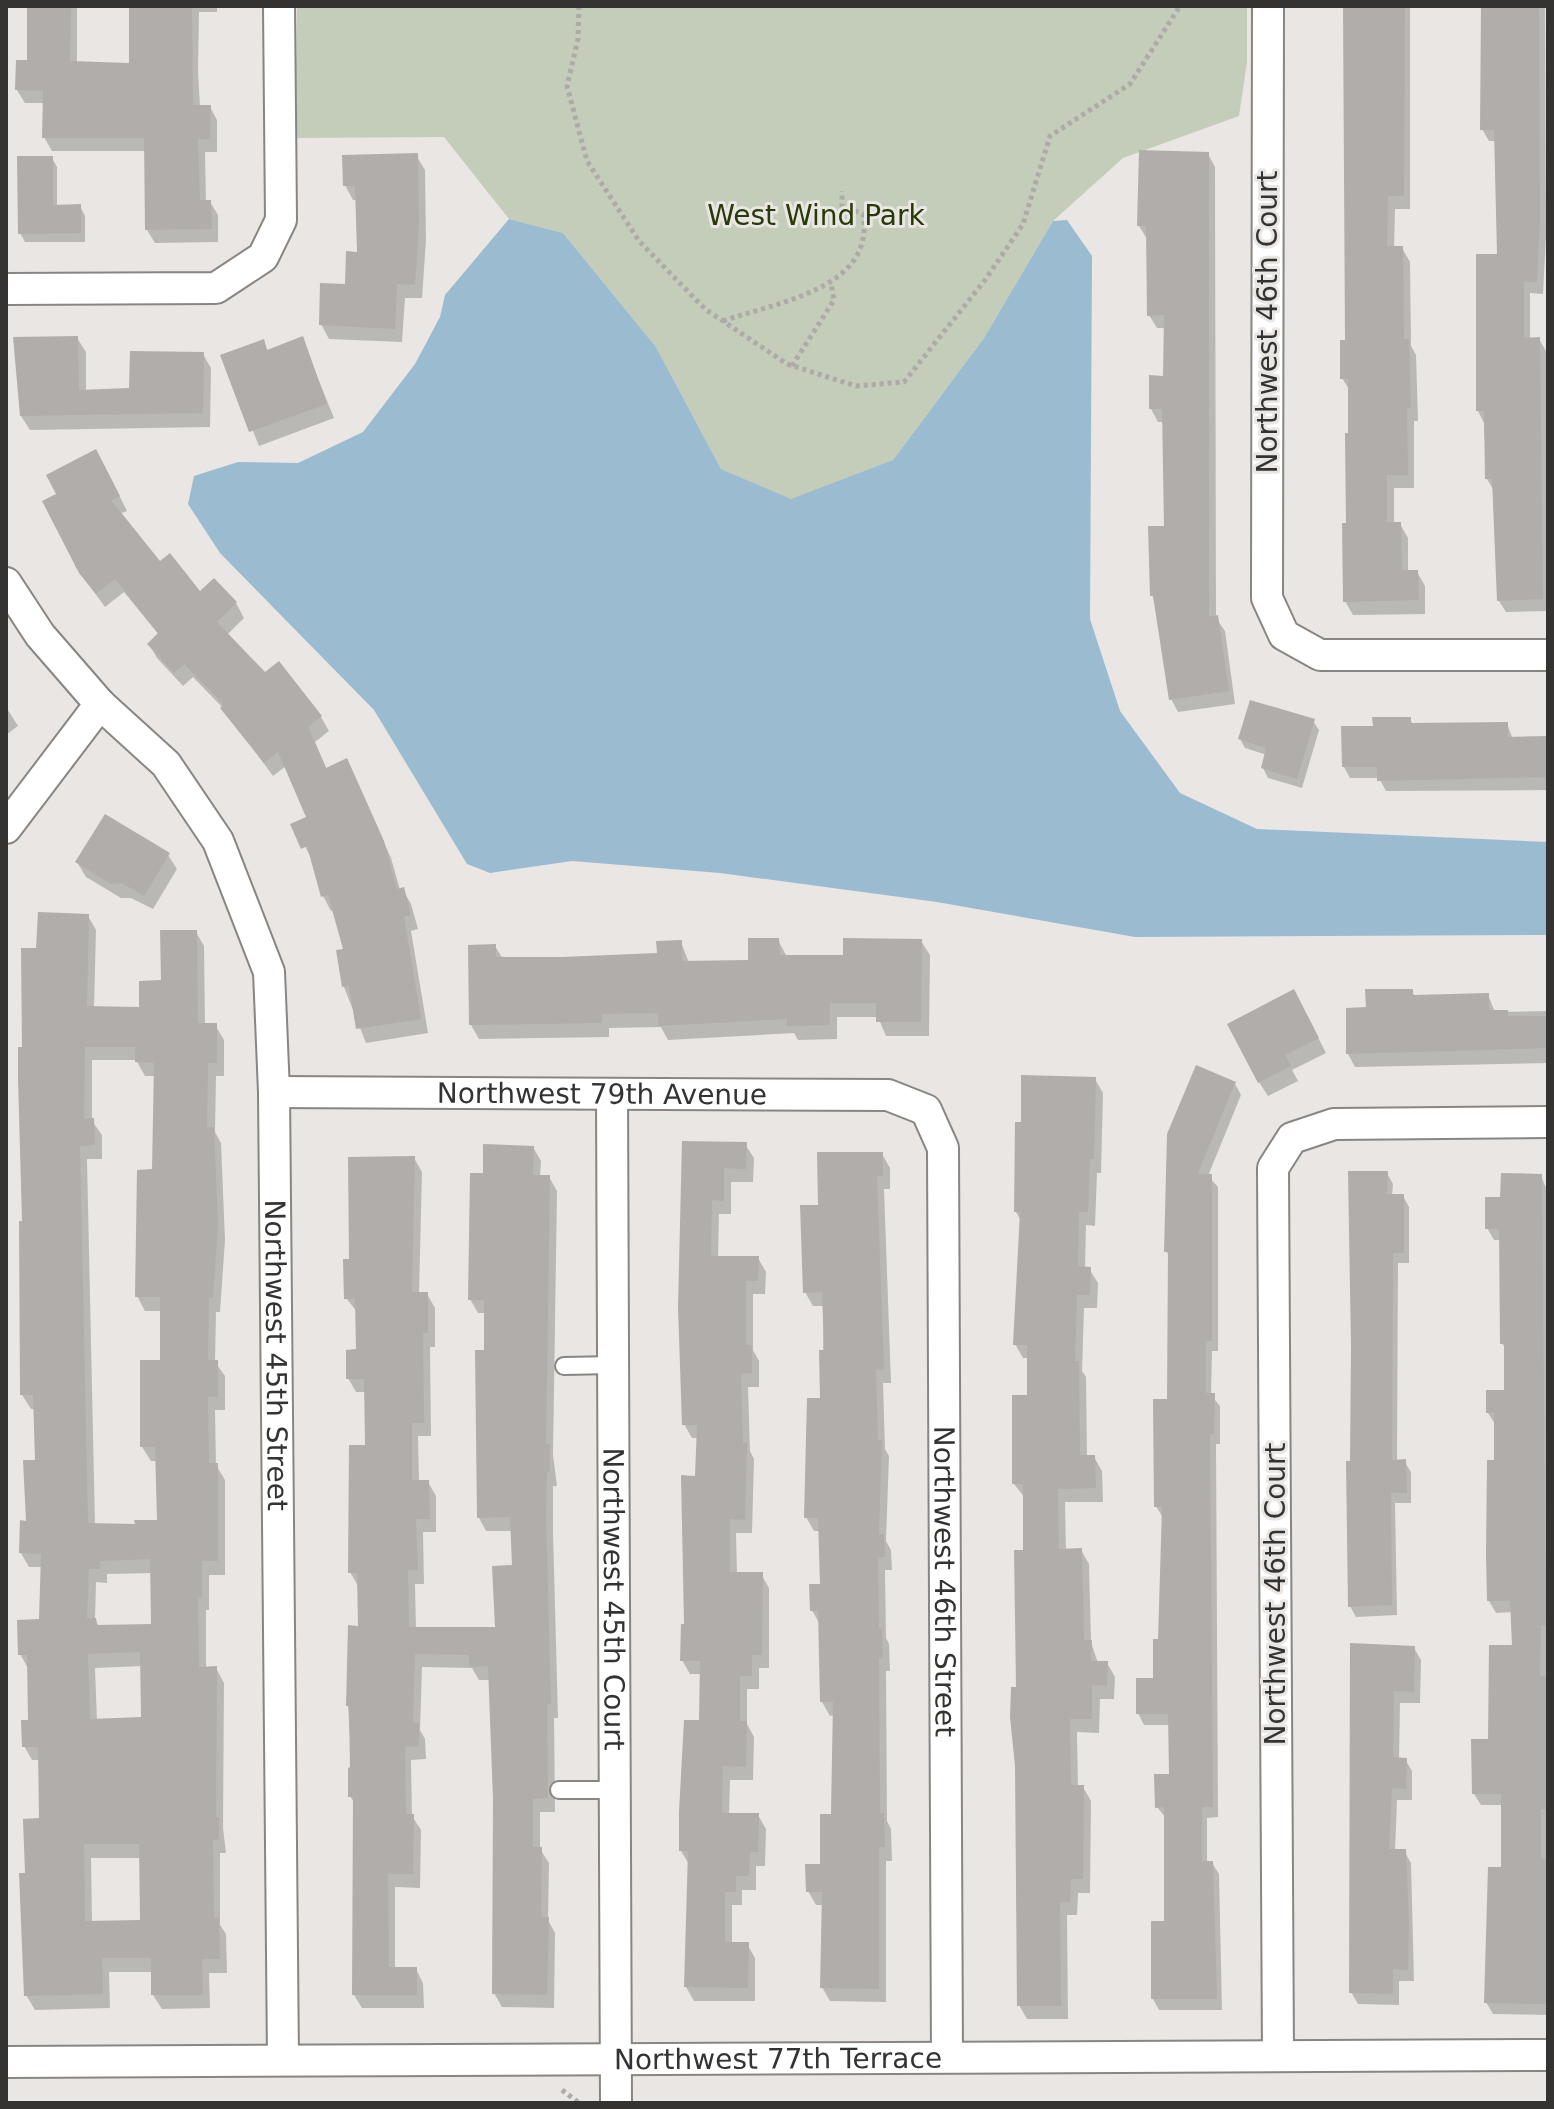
<svg xmlns="http://www.w3.org/2000/svg" width="1554" height="2109" viewBox="0 0 1554 2109" font-family="'DejaVu Sans',sans-serif">
	<style>
		.green { fill: #c4cdb9 }
		.water { fill: #9bbbd0 }
		.shadow { fill: #0003; fill-rule: evenodd }
		.building { fill: #b0adab; fill-rule: evenodd }
		.lines { fill: none; stroke-linecap: round; stroke-linejoin: round }
		.lane-casing { stroke: #888683; stroke-width: 20 }
		.street-casing { stroke: #888683; stroke-width: 34 }
		.path { stroke: #adaaa8; stroke-width: 5; stroke-dasharray: 4 4; stroke-linecap: butt }
		.lane { stroke: #fff; stroke-width: 16 }
		.street { stroke: #fff; stroke-width: 30 }
		.labels { text-anchor: middle; stroke-width: 6; stroke-linejoin: round; paint-order: stroke }
		.park-label { font-size: 28px; fill: #283a07; stroke: #e9e6e3 }
		.street-label { font-size: 28px; fill: #343332; stroke: #e9e6e3 }
	</style>
	<rect width="100%" height="100%" fill="#e9e6e3"/>
	<polygon class="green" points="297,6 1247,6 1247,62 1239,116 1123,158 1053,221 984,338 893,460 791,500 721,469 656,347 563,233 509,219 444,137 295,138"/>
	<polygon class="water" points="509,219 563,233 656,347 721,469 791,499 893,460 984,338 1053,221 1067,220 1092,256 1090,619 1120,711 1180,793 1257,829 1548,842 1548,935 1135,937 937,902 720,873 572,861 490,873 467,864 374,710 220,553 188,504 194,476 238,462 298,463 363,432 415,364 440,317 445,295"/>
	<g class="shadow">
		<polygon points="24,6 90,6 77,7 77,63 131,65 131,6 217,6 217,12 199,12 198,71 200,107 210,107 217,120 217,152 205,152 206,202 210,202 218,215 218,242 155,243 147,230 146,151 52,151 44,137 45,103 25,103 17,90 29,62 29,8"/>
		<polygon points="1345,6 1410,6 1410,209 1395,209 1394,248 1402,248 1410,262 1411,346 1416,355 1418,421 1414,421 1414,488 1394,488 1394,524 1400,524 1408,538 1408,572 1417,572 1425,586 1425,614 1353,615 1345,601 1350,435 1350,391 1342,378 1347,342"/>
		<polygon points="1483,6 1545,6 1546,236 1543,294 1530,293 1530,340 1539,339 1546,351 1548,611 1506,612 1499,601 1494,491 1487,479 1484,423 1478,411 1478,256 1499,256 1497,141 1489,141 1482,129"/>
		<polygon points="1208,154 1215,167 1216,618 1225,631 1235,704 1178,712 1171,699 1157,605 1152,595 1166,528 1164,422 1158,422 1151,409 1165,378 1166,328 1157,328 1149,315 1147,239 1139,226"/>
		<polygon points="416,155 425,170 426,240 422,298 405,298 402,342 329,339 321,324 347,286 359,254 358,200 353,200 345,185"/>
		<polygon points="52,158 57,167 57,207 80,206 85,216 85,242 25,242 20,233"/>
		<polygon points="77,338 86,352 86,391 131,390 203,354 211,368 210,427 30,430 21,416"/>
		<polygon points="302,339 334,418 259,446 223,356 263,342 268,351"/>
		<polygon points="104,465 127,511 119,514 159,564 200,594 236,603 244,618 227,635 265,674 321,717 329,731 315,742 327,770 354,775 391,858 400,890 403,890 411,904 418,929 411,931 428,1033 366,1043 344,987 345,951 334,910 331,911 323,896 313,861 293,825 309,818 286,766 273,776 223,708 193,677 183,686 157,658 149,644 159,635 124,592 105,607 75,566"/>
		<polygon points="6,707 18,726 6,735"/>
		<polygon points="1410,719 1413,725 1507,724 1513,739 1548,738 1548,790 1386,791 1379,778 1350,778 1344,767 1375,728"/>
		<polygon points="1313,721 1319,730 1302,788 1268,778 1263,768 1267,755 1245,748 1240,739"/>
		<polygon points="168,855 177,869 153,909 131,898 121,898 86,877 77,862"/>
		<path d="M88,916L96,930L94,1008L141,1009L196,932L204,946L205,1025H215L224,1040V1076H216L215,1132L221,1143L225,1240L220,1312H216L215,1362L225,1376V1410H215L216,1465L225,1480V1575H209V1610H206V1669L216,1668L224,1683L223,1828L226,1853H220V1925L226,1934L227,1973H209L210,2008L162,2009L153,1995V1972H109L110,2008L35,2010L26,1995L27,1875L41,1820V1760H32L24,1746L30,1721L29,1670L20,1654L41,1621L43,1567H29L21,1553L37,1462L35,1409H31L22,1395L24,1049L38,951ZM92,1060H136L145,1076H156L154,1171L137,1296L145,1311H162V1362L142,1447L151,1461H158L159,1522L137,1526L95,1525L87,1159H102V1135L92,1121ZM153,1573V1626L99,1627L95,1619L96,1582L107,1583V1574ZM142,1666L143,1719L97,1721L95,1668ZM91,1858H141L142,1922L92,1923Z"/>
		<polygon points="778,940 787,957 845,957 921,941 930,955 929,1036 886,1036 878,1017 837,1017 837,1039 798,1040 794,1033 668,1040 661,1027 609,1028 609,1037 479,1039 471,1025 495,946 503,959 659,955 681,942 689,963 750,962"/>
		<polygon points="1412,991 1415,997 1488,995 1495,1012 1548,1011 1548,1063 1355,1067 1348,1054 1368,1009"/>
		<polygon points="1302,1006 1326,1053 1292,1070 1298,1081 1268,1096 1259,1082"/>
		<polygon points="1095,1079 1103,1093 1101,1173 1097,1173 1095,1226 1086,1225 1085,1269 1089,1269 1098,1283 1097,1308 1084,1308 1082,1371 1086,1377 1087,1457 1094,1457 1102,1471 1103,1502 1065,1502 1066,1551 1081,1550 1089,1564 1091,1642 1098,1663 1107,1663 1115,1677 1114,1699 1100,1699 1099,1733 1077,1732 1078,1787 1083,1787 1091,1801 1090,1893 1078,1893 1077,1915 1067,1915 1068,2019 1027,2019 1019,2005 1018,1689 1025,1498 1014,1484 1029,1397 1029,1358 1023,1358 1015,1344 1021,1221 1016,1212 1022,1124"/>
		<polygon points="1235,1084 1241,1095 1208,1176 1218,1187 1218,1351 1212,1351 1211,1395 1220,1406 1220,1444 1216,1444 1218,1817 1207,1818 1207,1863 1212,1863 1219,1874 1222,2010 1159,2010 1153,1999 1166,1923 1166,1818 1157,1807 1171,1776 1171,1725 1144,1725 1138,1713 1155,1680 1160,1641 1163,1518 1156,1506 1169,1401 1170,1257 1166,1251"/>
		<polygon points="684,1143 745,1144 754,1158 753,1182 731,1182 731,1214 719,1214 718,1258 758,1258 766,1272 765,1294 753,1294 753,1350 759,1361 759,1387 748,1387 750,1451 754,1459 752,1533 736,1533 737,1574 761,1574 769,1588 769,1668 759,1668 759,1689 747,1689 747,1724 754,1737 753,1780 730,1780 729,1815 758,1815 766,1829 765,1866 756,1866 756,1890 742,1890 742,1905 732,1905 732,1944 747,1944 755,1958 755,2001 694,2001 686,1987 690,1866 681,1851 701,1722 702,1674 690,1674 682,1660 686,1626 683,1478 697,1478 698,1438 692,1438 684,1424"/>
		<polygon points="533,1147 541,1161 540,1177 549,1177 557,1191 553,1455 557,1486 553,1486 553,1532 558,1718 554,1718 555,1812 540,1812 540,1849 549,1863 548,1920 555,1933 554,2008 502,2007 494,1993 495,1799 491,1680 479,1680 472,1668 422,1667 420,1730 425,1739 426,1759 411,1760 412,1816 421,1830 420,1888 395,1887 395,1969 416,1969 423,1983 424,2008 362,2008 354,1995 355,1804 350,1796 352,1769 348,1706 360,1628 358,1586 350,1572 367,1447 367,1392 356,1392 348,1378 358,1351 357,1312 346,1298 351,1261 414,1158 422,1172 419,1294 427,1294 435,1308 435,1347 430,1347 431,1436 418,1436 419,1482 428,1482 436,1496 436,1532 423,1532 424,1584 415,1584 416,1629 497,1629 514,1567 512,1531 486,1531 479,1518 486,1313 478,1313 470,1299 485,1175"/>
		<polygon points="882,1154 890,1168 890,1189 884,1189 891,1383 883,1383 885,1449 889,1456 886,1541 891,1550 892,1570 885,1570 886,1638 889,1644 890,1671 886,1671 887,1821 891,1829 892,1861 886,1861 886,2002 830,2001 822,1987 824,1905 816,1905 808,1891 822,1866 833,1816 835,1715 830,1716 822,1702 820,1625 812,1610 822,1586 820,1531 814,1531 806,1517 822,1400 824,1306 813,1306 805,1292 820,1207"/>
		<polygon points="1387,1173 1393,1184 1392,1196 1403,1196 1409,1207 1409,1263 1398,1263 1397,1462 1404,1461 1411,1472 1411,1503 1395,1503 1397,1615 1356,1617 1350,1606 1352,1463"/>
		<polygon points="1541,1176 1548,1192 1548,2015 1493,2014 1486,2002 1503,1869 1503,1805 1481,1805 1474,1794 1514,1647 1513,1612 1496,1613 1489,1601 1496,1462 1495,1424 1488,1413 1506,1392 1506,1350 1502,1343 1501,1240 1494,1240 1487,1228 1502,1199"/>
		<polygon points="1352,1645 1414,1648 1421,1660 1420,1703 1400,1703 1399,1759 1405,1759 1412,1771 1412,1800 1397,1800 1395,1851 1404,1851 1411,1863 1414,1981 1399,1981 1399,2005 1358,2004 1351,1992"/>
	</g>
	<g class="building">
		<polygon points="27,6 71,6 70,61 129,63 129,6 192,6 193,105 211,105 210,139 198,139 200,200 211,200 212,229 145,230 144,138 42,138 43,91 15,90 16,60 27,60"/>
		<polygon points="1343,6 1405,6 1404,196 1388,196 1387,246 1403,246 1404,339 1409,339 1411,408 1407,408 1408,475 1387,475 1387,522 1401,522 1402,570 1418,570 1419,600 1343,602 1342,523 1346,523 1345,433 1348,433 1348,379 1340,379 1340,340 1345,340"/>
		<polygon points="1481,6 1539,6 1540,222 1537,282 1524,282 1524,338 1540,337 1543,599 1497,601 1492,479 1485,479 1484,411 1476,411 1476,254 1497,254 1494,130 1480,130"/>
		<polygon points="1139,150 1209,152 1209,617 1218,615 1229,691 1169,700 1153,596 1150,596 1148,526 1164,526 1162,409 1149,409 1149,375 1163,376 1164,315 1147,316 1146,226 1137,226"/>
		<polygon points="418,153 419,224 415,285 397,284 395,329 319,325 320,283 345,284 346,251 357,252 355,186 343,186 342,155"/>
		<polygon points="17,156 53,156 53,205 81,204 81,233 18,234"/>
		<polygon points="78,336 79,390 129,388 130,351 204,352 203,413 20,416 13,337"/>
		<polygon points="303,336 327,404 249,432 220,355 264,339 267,350"/>
		<polygon points="96,449 120,496 111,500 160,561 170,553 200,591 214,578 237,602 217,622 265,672 279,661 322,716 308,727 326,768 347,758 384,841 397,889 404,887 411,915 404,917 421,1019 356,1029 349,986 342,987 336,950 343,949 328,895 321,897 307,846 301,849 290,824 306,817 278,752 264,763 220,708 224,705 184,664 174,673 147,644 158,633 115,579 96,594 79,573 42,501 56,494 46,475"/>
		<polygon points="1250,700 1315,719 1297,779 1261,768 1266,748 1238,739"/>
		<polygon points="1372,717 1411,717 1411,723 1508,722 1508,737 1548,736 1548,777 1377,781 1377,767 1342,767 1341,726 1373,726"/>
		<polygon points="105,814 170,853 144,896 122,883 111,884 75,862"/>
		<path d="M38,912L89,914L87,1006L139,1007V981L161,980L160,930H197L198,1023H217V1063H208L207,1127H214L218,1224L213,1298H209L208,1360H218V1397H208L209,1463H218V1561H202V1597H198L199,1667L217,1666L216,1817H219V1839L213,1840L214,1918L219,1917L220,1959H202L203,1995H151V1958H102L103,1994L24,1996L19,1873H25L23,1819L39,1818L38,1747H22L21,1720H28L27,1655H18L17,1620L39,1619L41,1554L19,1553L20,1520L26,1521L23,1460H35L33,1395H20L19,1221H22L18,1079V1047H22L21,948H36ZM85,1047H135V1062L154,1063L152,1169L137,1170L135,1297H160V1360H140V1447H155L157,1520H134L135,1524L88,1523L80,1146L95,1145L94,1118L84,1119ZM150,1559L151,1624L97,1625L96,1618H87L89,1569H100V1561ZM140,1652L141,1717L90,1719L88,1654ZM84,1844H139L140,1920L85,1921Z"/>
		<polygon points="748,938 779,938 780,955 843,955 843,938 922,939 921,1022 876,1022 876,1003 830,1003 830,1025 787,1026 787,1019 658,1026 658,1013 602,1014 602,1023 469,1025 468,945 496,944 496,957 562,957 657,953 656,941 682,940 682,961 748,960"/>
		<polygon points="1294,989 1319,1038 1285,1055 1291,1066 1258,1083 1227,1024"/>
		<polygon points="1365,989 1413,989 1413,995 1489,993 1489,1010 1508,1010 1508,1016 1548,1016 1548,1048 1346,1054 1346,1008 1366,1007"/>
		<polygon points="1196,1065 1236,1082 1198,1174 1212,1174 1212,1341 1206,1341 1206,1393 1215,1393 1214,1434 1210,1434 1213,1807 1202,1807 1202,1861 1213,1861 1217,1999 1151,1999 1151,1921 1164,1921 1164,1807 1155,1808 1154,1774 1169,1774 1168,1714 1136,1714 1136,1678 1153,1678 1153,1639 1158,1639 1162,1507 1154,1507 1153,1399 1167,1399 1168,1252 1164,1252 1167,1134"/>
		<polygon points="1021,1075 1096,1077 1094,1159 1090,1159 1088,1212 1079,1212 1078,1266 1091,1267 1090,1295 1077,1295 1075,1361 1079,1361 1080,1455 1095,1455 1096,1488 1058,1489 1059,1549 1082,1548 1084,1640 1092,1640 1091,1661 1108,1661 1107,1686 1092,1685 1092,1719 1070,1719 1071,1785 1084,1785 1083,1879 1071,1879 1070,1902 1060,1902 1061,2006 1017,2006 1015,1766 1010,1717 1011,1687 1016,1687 1014,1550 1023,1550 1023,1484 1012,1484 1012,1395 1027,1395 1027,1345 1013,1345 1020,1212 1014,1212 1015,1122 1021,1122"/>
		<polygon points="682,1141 747,1142 746,1169 724,1168 724,1201 712,1200 711,1256 759,1256 758,1281 746,1281 746,1345 752,1345 752,1373 741,1374 743,1443 747,1443 745,1520 730,1519 730,1572 763,1572 762,1655 752,1655 752,1676 740,1676 740,1721 747,1721 746,1767 723,1766 722,1813 759,1813 758,1852 750,1852 749,1876 736,1876 736,1892 725,1892 725,1942 749,1942 748,1988 684,1987 688,1851 679,1851 679,1812 684,1720 699,1720 700,1661 680,1661 681,1624 684,1624 681,1475 695,1476 697,1425 682,1425 678,1307"/>
		<polygon points="483,1144 534,1146 533,1175 550,1175 546,1444 550,1444 550,1472 547,1472 546,1516 551,1704 547,1704 548,1798 533,1799 533,1847 542,1847 541,1917 549,1917 547,1995 492,1994 493,1799 488,1666 469,1667 469,1655 415,1654 413,1723 419,1723 419,1746 405,1747 406,1814 414,1814 413,1874 388,1874 389,1967 417,1967 417,1995 352,1995 353,1797 348,1797 348,1768 350,1767 349,1706 346,1706 348,1625 358,1626 357,1573 348,1573 349,1445 365,1445 364,1379 346,1379 346,1350 356,1349 355,1299 344,1299 343,1259 349,1259 348,1157 415,1156 412,1292 428,1292 428,1333 423,1333 424,1423 412,1423 412,1480 429,1480 430,1519 416,1519 418,1570 408,1570 409,1627 495,1627 492,1566 512,1565 510,1517 477,1518 475,1350 484,1350 484,1300 468,1300 470,1173 483,1173"/>
		<polygon points="817,1152 883,1152 883,1176 877,1176 884,1370 876,1370 878,1440 882,1440 879,1534 884,1534 885,1557 878,1557 879,1629 882,1628 883,1658 879,1658 880,1813 884,1813 885,1847 879,1847 879,1989 820,1988 822,1892 806,1892 805,1864 820,1864 820,1814 831,1814 833,1702 820,1702 818,1611 810,1611 809,1584 820,1584 818,1518 804,1518 807,1398 820,1398 819,1350 824,1350 822,1292 803,1293 800,1205 818,1205"/>
		<polygon points="1348,1171 1388,1171 1387,1194 1404,1194 1404,1253 1393,1253 1392,1460 1406,1459 1407,1493 1391,1493 1392,1605 1348,1607 1346,1461 1350,1461 1351,1346"/>
		<polygon points="1501,1173 1542,1174 1546,1625 1541,1626 1540,1676 1548,1676 1546,1809 1541,1809 1541,1859 1548,1859 1546,2004 1484,2003 1488,1867 1501,1867 1501,1794 1472,1794 1471,1739 1488,1739 1489,1645 1512,1645 1510,1601 1487,1601 1486,1554 1487,1460 1494,1460 1494,1413 1486,1413 1486,1390 1504,1390 1504,1344 1500,1344 1499,1229 1485,1229 1485,1197 1500,1197"/>
		<polygon points="1350,1643 1415,1646 1414,1692 1394,1691 1393,1757 1407,1758 1406,1789 1392,1788 1389,1849 1406,1849 1409,1924 1408,1970 1393,1969 1393,1994 1349,1993"/>
	</g>
	<g class="lines">
		<defs>
			<g id="lane">
				<polyline points="564,1366 613,1365"/>
				<polyline points="559,1790 615,1790"/>
			</g>
			<g id="street">
				<polyline points="1268,6 1267,598 1284,635 1320,655 1548,655"/>
				<polyline points="6,289 216,288 263,257 281,220 279,6"/>
				<polyline points="6,583 40,635 100,704 6,828"/>
				<path id="s1" d="M100,704L166,764L218,841L269,972L274,1092L283,2060"/>
				<path id="s2" d="M274,1092L888,1095L926,1110L943,1148L947,2057"/>
				<path id="s3" d="M612,1095L616,2103"/>
				<polyline points="1278,2055 1273,1168 1292,1138 1334,1124 1548,1122"/>
				<path id="s4" d="M6,2062L1548,2055"/>
			</g>
		</defs>
		<use href="#lane" class="lane-casing"/>
		<use href="#street" class="street-casing"/>
		<g class="path">
			<polyline points="579,6 578,39 567,86 587,161 639,241 705,309 787,364 856,386 904,382 985,280 1023,224 1050,136 1130,84 1180,6"/>
			<path d="M723,321C777,302 876,289 863,214L842,206V191"/>
			<polyline points="792,366 834,300 831,284"/>
			<polyline points="562,2090 579,2103"/>
		</g>
		<use href="#lane" class="lane"/>
		<use href="#street" class="street"/>
	</g>
	<g class="labels">
		<g class="park-label">
			<text x="816" y="225">West Wind Park</text>
		</g>
		<g class="street-label">
			<text transform="translate(1267 322) rotate(-90)" y="10">Northwest 46th Court</text>
			<text dy="10" stroke="none"><textPath href="#s2" startOffset="328">Northwest 79th Avenue</textPath></text>
			<text dy="10" stroke="none"><textPath href="#s1" startOffset="706">Northwest 45th Street</textPath></text>
			<text dy="10" stroke="none"><textPath href="#s2" startOffset="1130">Northwest 46th Street</textPath></text>
			<text transform="translate(1275 1594) rotate(-90)" y="10">Northwest 46th Court</text>
			<text dy="10" stroke="none"><textPath href="#s3" startOffset="504">Northwest 45th Court</textPath></text>
			<text dy="10" stroke="none"><textPath href="#s4" startOffset="772">Northwest 77th Terrace</textPath></text>
		</g>
	</g>
	<rect width="1554" height="2109" fill="none" stroke="#343332" stroke-width="16"/>
</svg>
